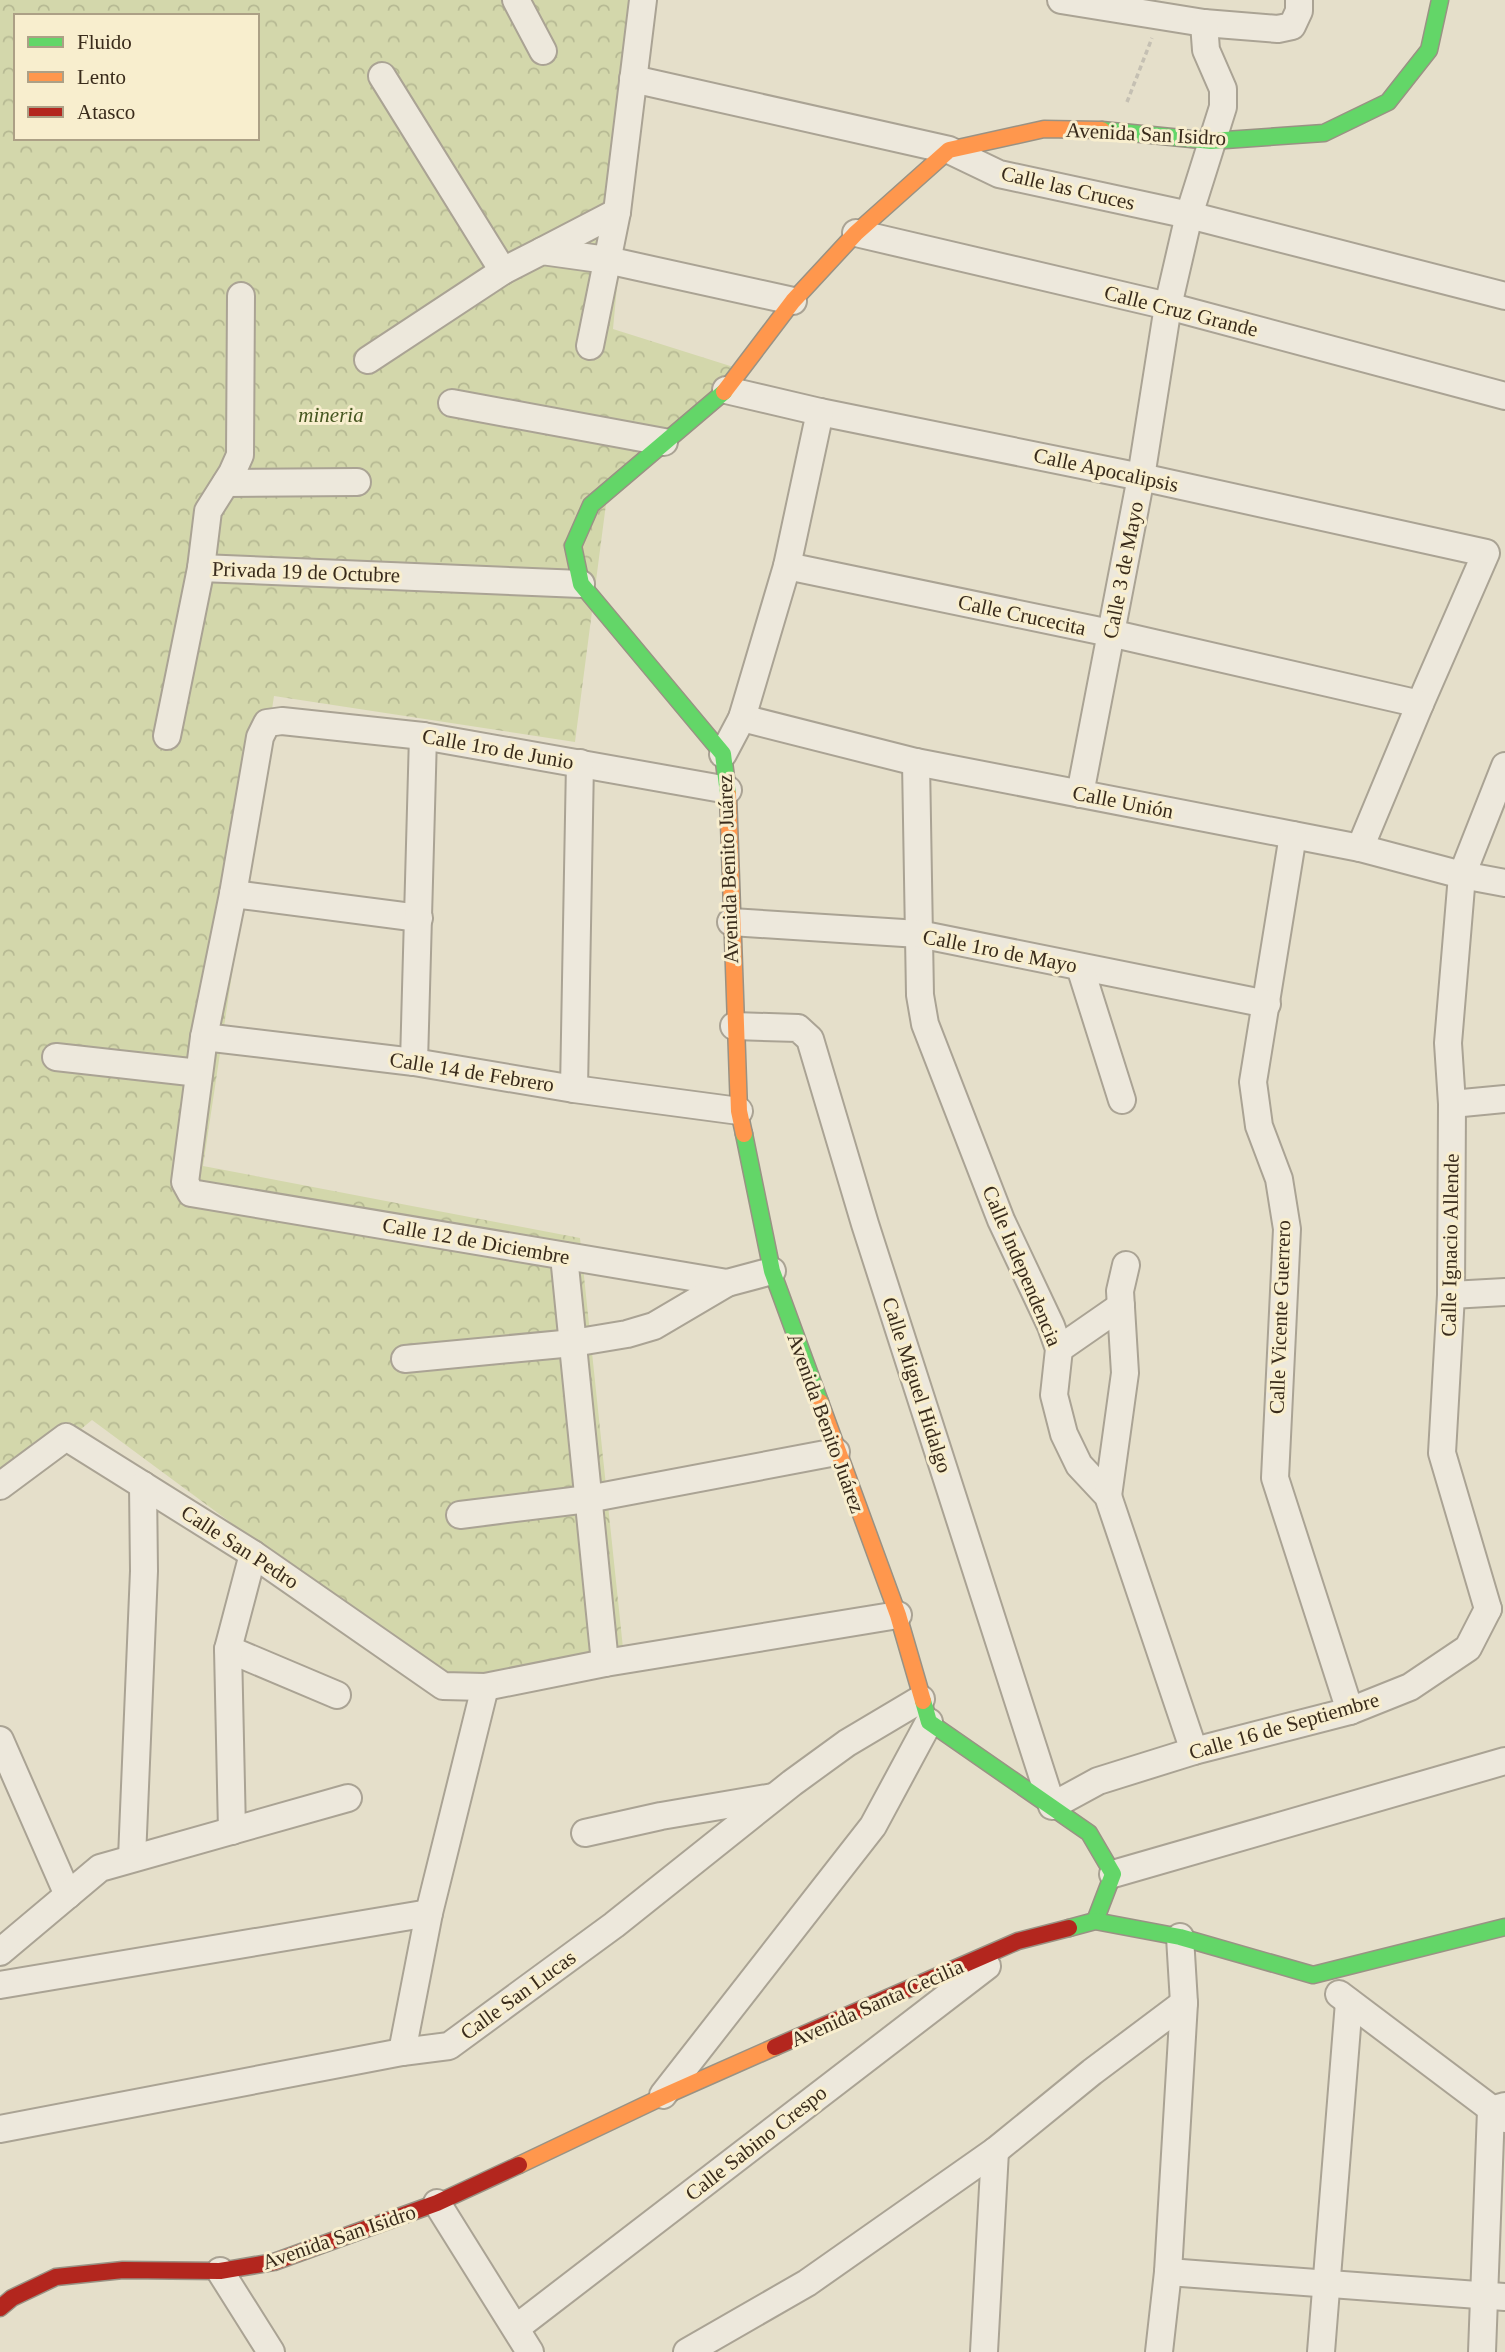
<svg xmlns="http://www.w3.org/2000/svg" width="1505" height="2352" viewBox="0 0 1505 2352" font-family="Georgia,serif">
	<style>
		.forest { fill: url(#forest-crowns); fill-rule: evenodd }
		.lines { fill: none; stroke-linecap: round; stroke-linejoin: round }
		.street-casing { stroke: #aaa394; stroke-width: 30 }
		.fast-casing { stroke: #999284; stroke-width: 19 }
		.slow-casing { stroke: #999284; stroke-width: 19 }
		.jam-casing { stroke: #999284; stroke-width: 19 }
		.path { stroke: #c5c0b3; stroke-width: 3.5; stroke-dasharray: 5 3.5; stroke-linecap: butt }
		.street { stroke: #ede8dc; stroke-width: 26 }
		.fast { stroke: #63d668; stroke-width: 16 }
		.slow { stroke: #ff974d; stroke-width: 16 }
		.jam { stroke: #b3261e; stroke-width: 16 }
		.labels { text-anchor: middle; stroke-width: 6; stroke-linejoin: round; paint-order: stroke }
		.street-label { font-size: 21px; fill: #392b1b; stroke: #f8eece }
		.park-label { font-size: 21px; font-style: italic; fill: #465720; stroke: #f8eece }
	</style>
	<defs>
		<pattern id="forest-crowns" width="20" height="18" patternUnits="userSpaceOnUse" patternTransform="scale(1.75)"><rect width="20" height="18" fill="#d3d7ab"/><path d="M2 6a3 3 0 1 1 6 0M12 15a3 3 0 1 1 6 0" fill="none" stroke="#b6b993"/></pattern>
	</defs>
	<rect width="100%" height="100%" fill="#e5dfca"/>
	<path class="forest" d="M0,0H644L613,329L743,370L609,481L575,742L274,696L203,1166L580,1238L623,1648L445,1681L92,1420L0,1496ZM16,16H257V138H16Z"/>
	<g class="lines">
		<defs>
			<g id="street">
				<polyline points="516,0 543,51"/>
				<polyline points="1061,0 1204,23 1278,29 1292,26 1299,11 1299,0"/>
				<polyline points="382,76 503,271"/>
				<polyline points="633,79 949,150 999,174 1189,215 1505,296"/>
				<polyline points="856,233 1168,306 1505,396"/>
				<polyline points="542,251 617,212"/>
				<polyline points="590,346 617,212 643,0"/>
				<polyline points="368,360 503,271 542,251 607,260 793,301"/>
				<polyline points="726,390 820,412 1141,477 1486,553 1420,704 1360,848"/>
				<polyline points="452,403 664,442"/>
				<polyline points="226,483 357,482"/>
				<polyline points="787,566 1110,633 1420,704"/>
				<polyline points="201,568 581,584"/>
				<polyline points="742,718 916,762 1293,835 1360,848 1462,875 1505,883"/>
				<polyline points="167,736 201,568 208,511 232,473 240,455 241,296"/>
				<polyline points="723,754 742,718 787,566 820,412"/>
				<polyline points="916,762 920,995 925,1024 1001,1220 1051,1326 1059,1349 1054,1395 1064,1434 1079,1465 1108,1496 1194,1751"/>
				<polyline points="728,790 423,736 282,721 267,723 260,737 233,894 204,1037 185,1182 191,1193 727,1283 772,1271"/>
				<polyline points="1080,794 1141,477 1168,306 1189,215 1223,107 1223,89 1206,50 1204,23"/>
				<polyline points="1293,835 1253,1082 1259,1126 1279,1179 1287,1229 1275,1478 1350,1711"/>
				<polyline points="233,894 419,918"/>
				<polyline points="731,922 919,934 1267,1004"/>
				<polyline points="1080,967 1122,1100"/>
				<polyline points="734,1026 798,1028 810,1039 865,1224 1052,1806 1098,1781 1194,1751 1350,1711 1410,1687 1468,1648 1488,1609"/>
				<polyline points="204,1037 414,1062 574,1089 739,1111"/>
				<polyline points="56,1057 199,1073"/>
				<polyline points="414,1062 423,736"/>
				<polyline points="574,1089 580,763"/>
				<polyline points="1452,1104 1505,1099"/>
				<polyline points="564,1256 605,1663"/>
				<polyline points="1451,1295 1505,1292"/>
				<polyline points="1059,1349 1121,1306"/>
				<polyline points="405,1359 573,1343 627,1334 654,1326 727,1283"/>
				<polyline points="0,1486 66,1437 253,1554 443,1686 485,1687 605,1663 898,1615"/>
				<polyline points="1108,1496 1125,1373 1120,1291 1126,1265"/>
				<polyline points="460,1515 588,1499 836,1452"/>
				<polyline points="1488,1609 1442,1453 1451,1295 1452,1104 1448,1043 1462,875 1505,766"/>
				<polyline points="228,1649 337,1695"/>
				<polyline points="0,1740 68,1895"/>
				<polyline points="232,1831 228,1649 253,1554"/>
				<polyline points="585,1833 661,1816 773,1797"/>
				<polyline points="132,1858 144,1571 143,1485"/>
				<polyline points="1113,1874 1505,1761"/>
				<polyline points="0,1952 100,1868 348,1798"/>
				<polyline points="0,1985 429,1913"/>
				<polyline points="1339,1994 1505,2119"/>
				<polyline points="402,2052 429,1913 485,1687"/>
				<polyline points="663,2095 873,1826 929,1722"/>
				<polyline points="0,2129 402,2052 449,2046 614,1925 792,1783 847,1743 921,1699"/>
				<polyline points="437,2203 530,2352"/>
				<polyline points="220,2271 271,2352"/>
				<polyline points="1168,2272 1505,2297"/>
				<polyline points="516,2328 987,1966"/>
				<polyline points="687,2352 807,2283 995,2151 1092,2072 1184,2003"/>
				<polyline points="984,2352 995,2151"/>
				<polyline points="1159,2352 1168,2272 1184,2003 1180,1937"/>
				<polyline points="1321,2352 1349,2002"/>
				<polyline points="1482,2352 1491,2110 1505,2106"/>
			</g>
			<g id="fast">
				<polyline points="1102,130 1211,141 1324,133 1388,102 1429,50 1440,0"/>
				<polyline points="724,392 591,505 573,546 581,584 723,754 728,794"/>
				<polyline points="744,1134 772,1271 820,1402"/>
				<polyline points="923,1701 929,1722 1089,1833 1113,1874 1095,1921"/>
				<polyline points="1069,1928 1095,1921 1180,1937 1313,1975 1505,1927"/>
			</g>
			<g id="slow">
				<polyline points="724,392 793,301 856,233 949,150 1044,129 1102,130"/>
				<polyline points="728,794 739,1111 744,1134"/>
				<polyline points="820,1402 898,1615 923,1701"/>
				<polyline points="519,2165 662,2097 775,2047"/>
			</g>
			<g id="jam">
				<polyline points="775,2047 1018,1941 1069,1928"/>
				<polyline points="0,2308 12,2298 56,2277 123,2270 220,2271 274,2262 437,2203 519,2165"/>
			</g>
		</defs>
		<use href="#street" class="street-casing"/>
		<use href="#fast" class="fast-casing"/>
		<use href="#slow" class="slow-casing"/>
		<use href="#jam" class="jam-casing"/>
		<polyline class="path" points="1127,102 1152,38"/>
		<use href="#street" class="street"/>
		<use href="#fast" class="fast"/>
		<use href="#slow" class="slow"/>
		<use href="#jam" class="jam"/>
	</g>
	<g class="labels">
		<g class="street-label">
			<text transform="translate(1146 134) rotate(3)" y="7">Avenida San Isidro</text>
			<text transform="translate(1068 188) rotate(13)" y="7">Calle las Cruces</text>
			<text transform="translate(1181 311) rotate(14)" y="7">Calle Cruz Grande</text>
			<text transform="translate(1106 470) rotate(12)" y="7">Calle Apocalipsis</text>
			<text transform="translate(1123 570) rotate(-79)" y="7">Calle 3 de Mayo</text>
			<text transform="translate(306 572) rotate(2)" y="7">Privada 19 de Octubre</text>
			<text transform="translate(1022 615) rotate(12)" y="7">Calle Crucecita</text>
			<text transform="translate(498 749) rotate(10)" y="7">Calle 1ro de Junio</text>
			<text transform="translate(1123 802) rotate(11)" y="7">Calle Unión</text>
			<text transform="translate(728 869) rotate(-92)" y="7">Avenida Benito Juárez</text>
			<text transform="translate(1000 951) rotate(11)" y="7">Calle 1ro de Mayo</text>
			<text transform="translate(472 1072) rotate(9)" y="7">Calle 14 de Febrero</text>
			<text transform="translate(476 1241) rotate(10)" y="7">Calle 12 de Diciembre</text>
			<text transform="translate(1450 1245) rotate(-89)" y="7">Calle Ignacio Allende</text>
			<text transform="translate(1022 1266) rotate(67)" y="7">Calle Independencia</text>
			<text transform="translate(1280 1317) rotate(-88)" y="7">Calle Vicente Guerrero</text>
			<text transform="translate(917 1385) rotate(72)" y="7">Calle Miguel Hidalgo</text>
			<text transform="translate(826 1423) rotate(70)" y="7">Avenida Benito Juárez</text>
			<text transform="translate(240 1547) rotate(33)" y="7">Calle San Pedro</text>
			<text transform="translate(1284 1726) rotate(-16)" y="7">Calle 16 de Septiembre</text>
			<text transform="translate(518 1995) rotate(-36)" y="7">Calle San Lucas</text>
			<text transform="translate(877 2003) rotate(-24)" y="7">Avenida Santa Cecilia</text>
			<text transform="translate(756 2143) rotate(-38)" y="7">Calle Sabino Crespo</text>
			<text transform="translate(339 2237) rotate(-19)" y="7">Avenida San Isidro</text>
		</g>
		<g class="park-label">
			<text x="331" y="422">mineria</text>
		</g>
	</g>
	<rect x="14" y="14" width="245" height="126" fill="#f8eece" stroke="#aca086" stroke-width="2"/>
	<rect x="28" y="37" width="35" height="10" fill="#63d668" stroke="#aca086" stroke-width="2"/>
	<text x="77" y="49" font-size="21" fill="#392b1b">Fluido</text>
	<rect x="28" y="72" width="35" height="10" fill="#ff974d" stroke="#aca086" stroke-width="2"/>
	<text x="77" y="84" font-size="21" fill="#392b1b">Lento</text>
	<rect x="28" y="107" width="35" height="10" fill="#b3261e" stroke="#aca086" stroke-width="2"/>
	<text x="77" y="119" font-size="21" fill="#392b1b">Atasco</text>
</svg>
